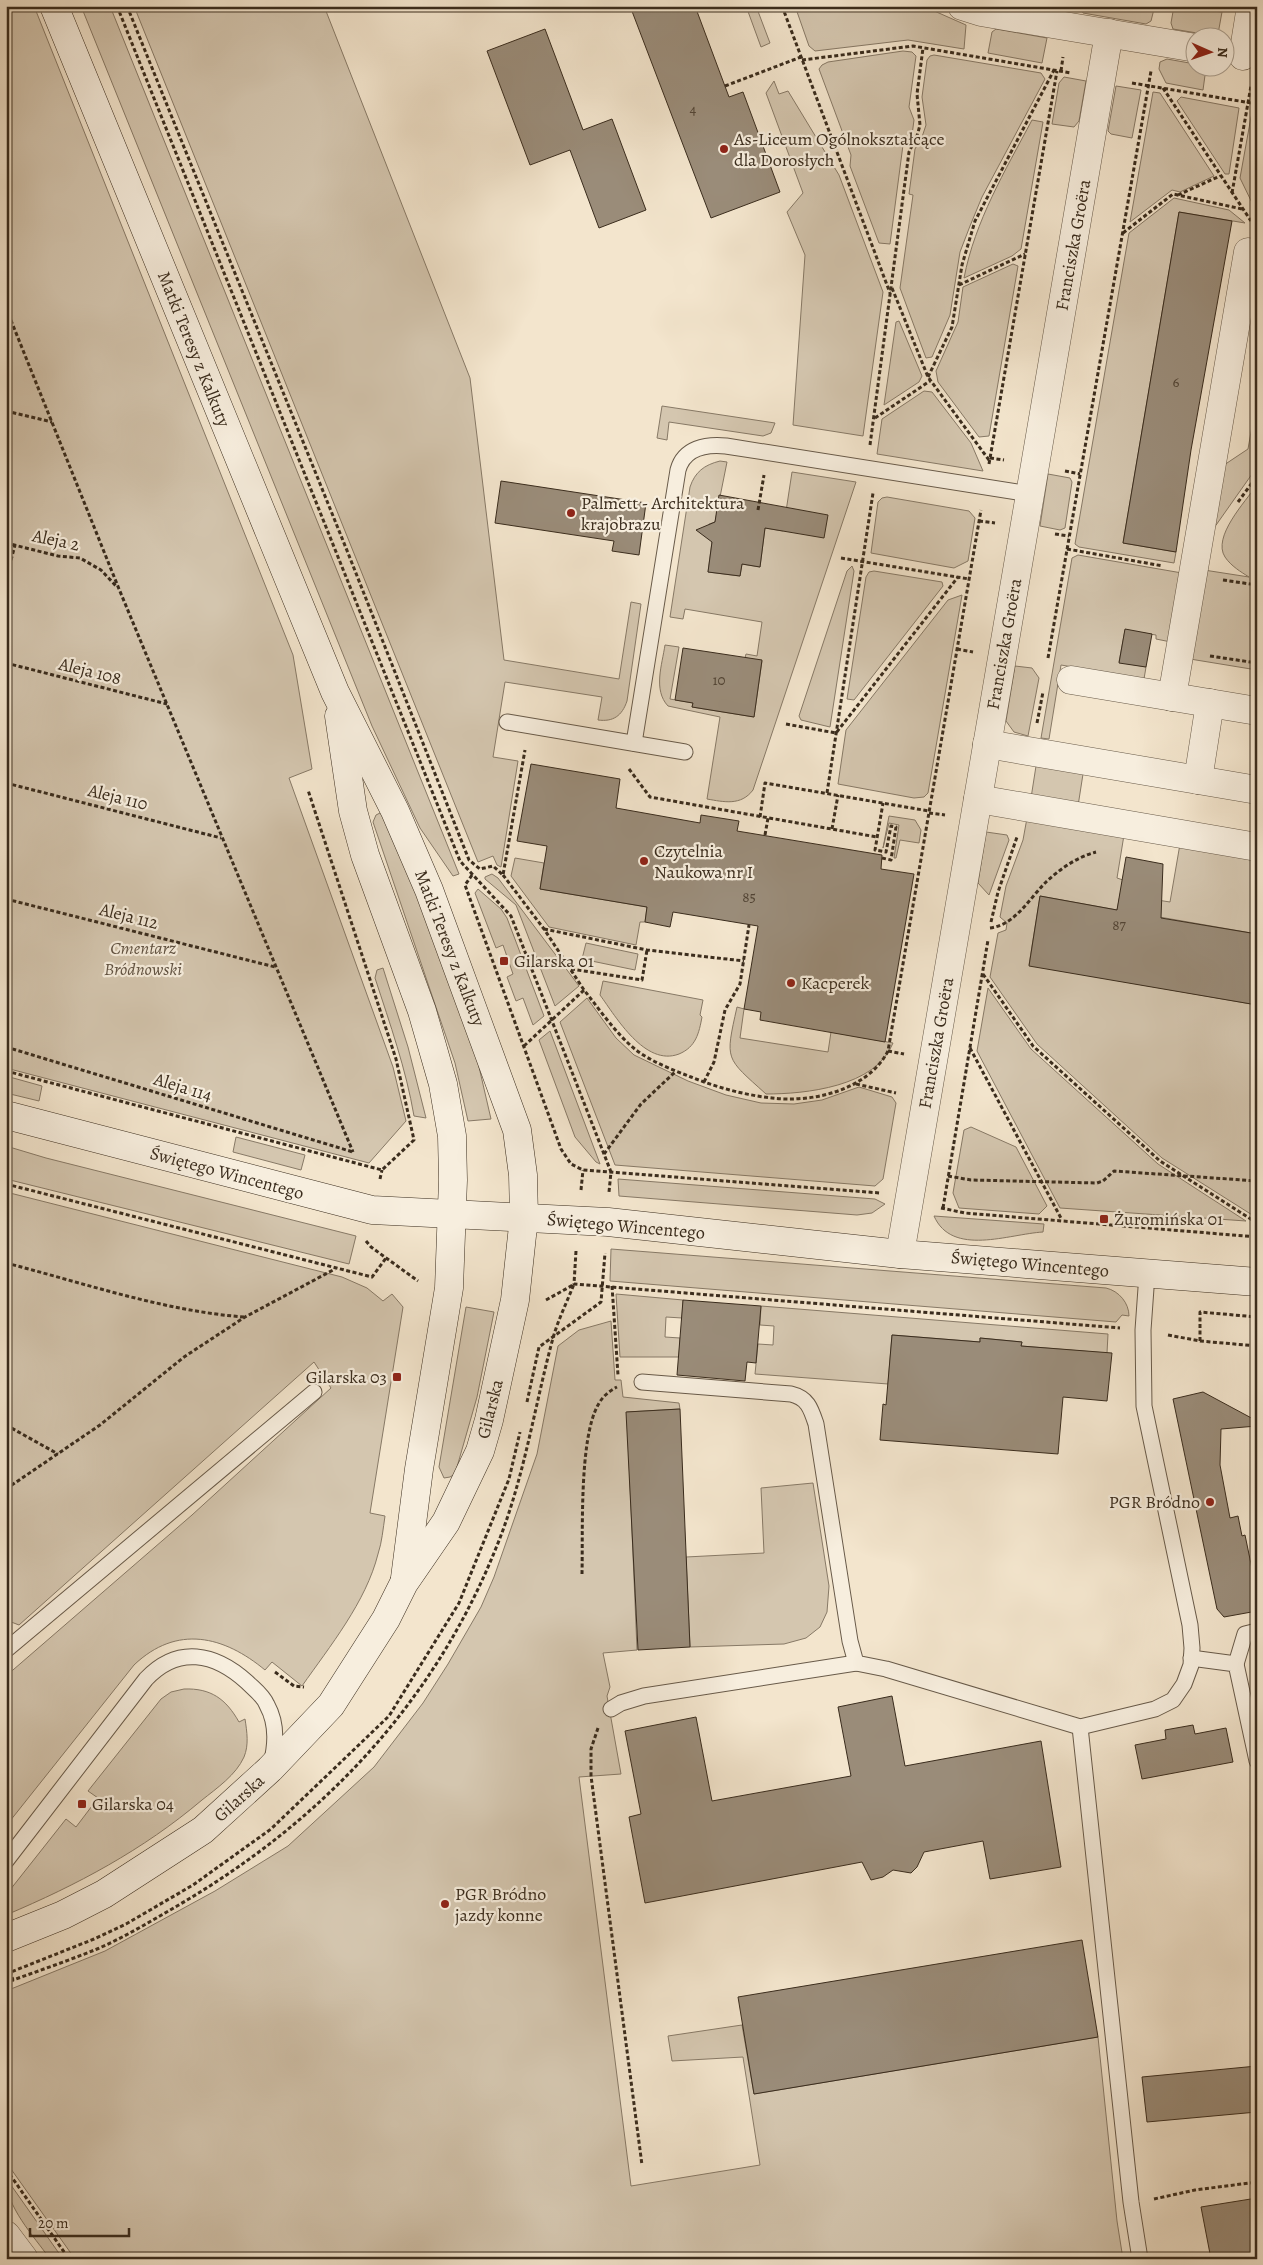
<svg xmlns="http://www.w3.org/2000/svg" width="1263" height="2265" viewBox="0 0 1263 2265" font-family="Alegreya,serif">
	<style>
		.green { fill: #d4c6af; stroke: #877966 }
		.building { fill: #9a8c79; stroke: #3a2c1d }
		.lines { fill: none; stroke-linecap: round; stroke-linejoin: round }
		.lane-casing { stroke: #685a49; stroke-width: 17 }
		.street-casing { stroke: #685a49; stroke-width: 29 }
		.secondary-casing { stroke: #3a2c1d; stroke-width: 29 }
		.path { stroke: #3a2c1d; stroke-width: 3; stroke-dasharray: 4 2.5; stroke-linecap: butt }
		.lane { stroke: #f7eede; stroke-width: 15 }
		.street { stroke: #f7eede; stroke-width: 28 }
		.secondary { stroke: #f7eede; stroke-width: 28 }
		.poi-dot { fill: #8f2418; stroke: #f7eede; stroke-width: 2 }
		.labels { text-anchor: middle; stroke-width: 4.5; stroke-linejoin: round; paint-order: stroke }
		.number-label { font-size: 15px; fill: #524434 }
		.poi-label { font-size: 18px; fill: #3a2c1d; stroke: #f7eede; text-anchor: start }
		.street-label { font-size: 18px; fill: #3a2c1d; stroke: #f7eede }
		.park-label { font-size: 18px; font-style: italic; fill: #605242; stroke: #f7eede }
	</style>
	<rect width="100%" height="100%" fill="#f3e5cd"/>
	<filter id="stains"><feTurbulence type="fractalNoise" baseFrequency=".004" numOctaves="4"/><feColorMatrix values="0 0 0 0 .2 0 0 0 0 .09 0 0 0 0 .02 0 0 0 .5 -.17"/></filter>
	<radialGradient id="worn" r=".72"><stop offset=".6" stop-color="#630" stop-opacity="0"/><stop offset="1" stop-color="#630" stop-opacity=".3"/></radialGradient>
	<g class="green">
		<polygon points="6,6 34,6 293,655 312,769 289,778 393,1067 406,1121 369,1163 6,1068"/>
		<polygon points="81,6 110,6 459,874 453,876 420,828 372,726"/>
		<path d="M134,6H324L470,378L504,660L619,679L631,602L641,604L627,701C622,716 613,722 598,720L602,697L505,682L493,757L518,761L501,867L497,865L493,856L478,862Z"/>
		<polygon points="746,6 756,6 770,43 761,47"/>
		<polygon points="795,6 923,6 966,25 964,49 908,40 815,51 809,46"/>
		<polygon points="1080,6 1152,6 1154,9 1151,21 1146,24 1083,13"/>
		<polygon points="1174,6 1222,12 1218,34 1215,36 1173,29 1171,23"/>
		<polygon points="996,29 1047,38 1042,63 988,53 992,32"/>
		<polygon points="903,51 912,52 916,56 909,107 914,120 912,135 903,145 890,244 879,243 850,166 851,155 819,69 822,65 828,62"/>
		<polygon points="934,55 1041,73 1045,79 982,197 970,226 960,252 950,315 932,357 926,358 900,288 913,195 909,194 915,149 922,137 926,125 922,97 927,60 930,56"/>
		<polygon points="1167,59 1195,64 1196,68 1206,68 1203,90 1166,83 1159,69 1160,62"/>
		<polygon points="1064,77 1086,81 1079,121 1074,127 1052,124 1059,83"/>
		<polygon points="774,81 779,94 788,91 839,175 883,292 863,436 793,425 805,255 787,212 803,193 766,93"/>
		<polygon points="1116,86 1141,90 1132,138 1111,134 1108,131"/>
		<polygon points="1153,92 1160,93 1214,176 1180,192 1172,190 1130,222"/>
		<polygon points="1181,97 1239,108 1229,174 1225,174 1177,101"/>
		<polygon points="1257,111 1257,150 1252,180 1257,181 1257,213 1240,178 1251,117 1253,112"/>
		<path d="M1032,120L1043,122L1021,249L1012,256L964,278C975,221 1005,171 1032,120Z"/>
		<polygon points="1174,198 1229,210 1245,223 1179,212 1123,543 1176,552 1174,563 1079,547 1075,544 1129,233"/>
		<polygon points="1013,264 1018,266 989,436 979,437 938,382 936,371 958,322 963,287"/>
		<polygon points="899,321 922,376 919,382 884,405 896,322"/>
		<polygon points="924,391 932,392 971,443 983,471 877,454 882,419"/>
		<polygon points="1257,398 1257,467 1214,528 1218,469 1248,449"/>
		<polygon points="662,406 775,423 771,433 763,436 669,422 667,440 657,438"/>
		<path d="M720,461L727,462L715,522L709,524L712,542L708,572L740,576L742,564L760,567L765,528L783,531L792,472L856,482L753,790C741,806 724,802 707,799L720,717L668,706C653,690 662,665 665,645L679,647L670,699L693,703L692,707L754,717L762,661L745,658L746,654L757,656L762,622L685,609L683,619L670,617L690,487C695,472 704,465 720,461Z"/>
		<polygon points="1048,474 1070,478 1072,482 1065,528 1060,530 1040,526"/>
		<path d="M1257,485V670L1190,659L1204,570L1249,577C1241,572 1231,566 1225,557C1212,537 1245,502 1257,485Z"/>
		<polygon points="887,497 969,511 975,518 968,561 954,568 871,553 878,502 882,498"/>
		<polygon points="1078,555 1182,573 1171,642 1156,639 1156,635 1125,630 1119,662 1146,667 1144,679 1061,665 1049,739 1041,738 1072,558"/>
		<polygon points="852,566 854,571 830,727 801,720 799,716 847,571"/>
		<polygon points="874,571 942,582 943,586 854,700 847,699 866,577 869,572"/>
		<polygon points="962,595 928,793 924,797 914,798 838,784 846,730 948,600"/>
		<polygon points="1015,666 1032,668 1039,678 1028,736 1014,732 1006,721"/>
		<polygon points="1036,766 1083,774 1078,806 1031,798"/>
		<polygon points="382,812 407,866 476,1054 491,1119 468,1121 455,1063 373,822 376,815"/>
		<polygon points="889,816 915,820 921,830 919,843 900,840 896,858 894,858 899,825 889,823 883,848"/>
		<polygon points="1027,818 1124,835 1117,878 1123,880 1117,910 1040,896 1029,965 1257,1005 1257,1218 1162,1158 1037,1044 990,977 998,933 1006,930 1007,923 1000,917 1006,886 1023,840"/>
		<polygon points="986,832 1007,835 1009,840 989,895 978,883"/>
		<polygon points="1180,844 1257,857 1257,934 1148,915 1151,899 1170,902"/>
		<polygon points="515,858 544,863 540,889 647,907 645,922 640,922 636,945 549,927 511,876"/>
		<polygon points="492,874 498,878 579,986 555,1006 516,905 485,879 485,877"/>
		<polygon points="478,889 501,909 507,918 544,1016 533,1025 523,998 516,1001 507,977 513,974 503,945 496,948 475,893"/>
		<polygon points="586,943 638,954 635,970 582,959"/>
		<path d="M383,968L408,1047L426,1118L414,1116C406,1069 390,1024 375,978L377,970Z"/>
		<path d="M603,981L703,1000L700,1015L702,1017C699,1033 696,1047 679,1054C645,1067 616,1017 600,995Z"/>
		<polygon points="988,988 1031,1049 1158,1164 1246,1221 1060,1208 977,1051"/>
		<polygon points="587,998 616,1038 634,1055 688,1081 726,1095 761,1103 794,1104 822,1100 859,1087 892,1097 896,1103 883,1179 875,1186 615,1165 560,1022"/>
		<path d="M737,1007L744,1009L740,1038L828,1052L831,1032L893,1043C876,1087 805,1094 766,1094C725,1057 725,1061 737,1007Z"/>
		<polygon points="550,1031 600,1164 596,1162 575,1137 539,1040"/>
		<polygon points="6,1076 42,1086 39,1101 6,1093"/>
		<polygon points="971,1127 1016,1147 1047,1206 1039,1214 959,1208 953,1193 964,1130"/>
		<polygon points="236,1137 305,1155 301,1170 233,1152"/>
		<polygon points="6,1146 46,1158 356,1236 349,1264 6,1179"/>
		<polygon points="618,1179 875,1199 885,1204 872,1213 857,1215 619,1196"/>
		<path d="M6,1192L342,1277L367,1288L383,1301L392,1294L403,1307L370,1513L385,1516C383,1529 382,1542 378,1554C366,1602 330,1646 302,1686L272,1662L265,1670C224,1636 177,1624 134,1665L6,1826V1676L192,1515L331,1388L314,1362L19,1625L6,1620Z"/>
		<path d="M934,1216L1044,1224L1043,1232C1009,1234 952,1257 934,1216Z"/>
		<path d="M611,1249L1106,1288C1119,1291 1129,1303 1129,1316L1122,1315L1116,1322L610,1281Z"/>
		<polygon points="616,1294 683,1300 682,1318 666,1317 665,1337 680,1338 679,1357 620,1357"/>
		<polygon points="761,1306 1108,1334 1107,1353 1021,1346 1022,1342 980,1338 980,1342 892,1335 888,1384 755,1374 758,1344 773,1345 774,1326 760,1325"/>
		<polygon points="466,1307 494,1312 477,1397 455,1474 450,1477 444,1478 439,1467"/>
		<polygon points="611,1321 615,1380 621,1380 623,1397 679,1403 680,1409 627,1412 637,1650 603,1653 610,1687 607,1696 621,1774 579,1777 631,2186 760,2165 743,2057 672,2061 668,2036 742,2025 754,2094 1098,2037 1117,2221 1123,2259 75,2259 6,2162 6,1991 105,1951 215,1891 288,1846 374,1767 423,1703 448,1664 481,1607 494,1577 537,1454 558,1346 579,1330"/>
		<polygon points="813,1483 829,1586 827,1612 820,1627 806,1638 784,1644 690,1647 686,1557 764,1553 761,1488"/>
		<path d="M184,1689C211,1688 226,1699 239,1722L245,1719C247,1732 249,1745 244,1757C236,1775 217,1788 202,1800C143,1850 77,1885 6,1915V1895L66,1819L76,1827L98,1798L88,1791L161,1699L171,1692Z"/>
		<path d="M6,2178L63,2259H50C33,2235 6,2207 6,2178Z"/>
	</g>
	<g class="building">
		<polygon points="630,6 695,6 729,97 743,92 780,192 711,218"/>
		<polygon points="545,29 583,130 612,119 646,210 599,228 570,150 530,165 487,51"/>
		<polygon points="1179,212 1232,221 1191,450 1176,552 1123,543"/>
		<polygon points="501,481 646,503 639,555 612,551 614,541 495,523"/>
		<polygon points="719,495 828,515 824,538 765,528 760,567 742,564 740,576 708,572 712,542 696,530 715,522"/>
		<polygon points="1125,629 1152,634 1146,667 1119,663"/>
		<polygon points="683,648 762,660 754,717 692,707 693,703 675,700"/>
		<polygon points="531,764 620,779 616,808 700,823 701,815 739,821 737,831 882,855 881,869 914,874 885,1042 760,1020 761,1012 744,1009 758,926 673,912 670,927 645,922 647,907 540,889 547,846 517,841"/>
		<polygon points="1126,857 1163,864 1161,918 1257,934 1257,1005 1029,966 1040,896 1117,910"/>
		<polygon points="683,1300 761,1306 756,1363 747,1362 745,1381 677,1375"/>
		<polygon points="892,1335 980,1342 980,1338 1022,1342 1021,1346 1112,1353 1107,1401 1063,1397 1058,1454 880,1440 883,1404 886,1405"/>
		<polygon points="1203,1392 1257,1421 1257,1426 1221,1429 1220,1465 1230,1518 1238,1516 1242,1536 1245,1535 1257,1593 1257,1611 1224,1617 1217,1609 1173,1399"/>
		<polygon points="680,1409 690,1647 638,1650 626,1412"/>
		<polygon points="892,1696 905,1766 1041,1741 1061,1867 990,1879 983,1841 924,1852 917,1867 911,1873 893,1870 883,1877 871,1880 862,1862 645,1903 629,1817 641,1814 625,1731 696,1717 712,1801 851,1776 838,1707"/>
		<polygon points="1193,1725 1195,1734 1226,1728 1233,1762 1142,1779 1135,1745 1166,1739 1165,1730"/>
		<polygon points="1082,1940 1098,2037 754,2094 738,1997"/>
		<polygon points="1257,2066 1257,2112 1147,2122 1142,2077"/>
		<polygon points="1257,2198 1257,2259 1211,2259 1201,2207"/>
	</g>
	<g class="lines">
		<defs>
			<g id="lane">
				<polyline points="507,722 685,752"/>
				<path d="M634,743L678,470C684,448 706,444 726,446L1030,494"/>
				<path d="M642,1382L791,1394C808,1398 811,1409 816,1424L850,1641L856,1663L886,1669L1080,1727L1155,1709L1173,1700L1184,1684L1191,1665L1192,1648L1190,1625L1144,1406L1143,1330L1147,1274"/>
				<polyline points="6,1650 314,1392"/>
				<polyline points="1191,1658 1236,1664 1257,1761"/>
				<polyline points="1236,1664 1245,1634 1257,1631"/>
				<polyline points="611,1709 621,1703 644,1696 856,1663"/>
				<polyline points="1080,1727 1131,2202 1140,2259"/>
				<path d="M6,1861L146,1679C178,1645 215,1653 247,1682C254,1689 263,1695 267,1705C277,1723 276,1745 271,1764"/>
			</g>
			<g id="street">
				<polyline points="962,6 981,12 1196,48"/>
				<polyline points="1243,56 1251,6"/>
				<polyline points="1071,680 1257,711"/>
				<polyline points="1172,697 1248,252"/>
				<polyline points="987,744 1257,790"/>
				<polyline points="1198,780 1210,703"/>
				<polyline points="978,799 1257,847"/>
				<polyline points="900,1254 1109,33"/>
				<polyline points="6,2235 24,2259"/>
			</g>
			<g id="secondary">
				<polyline points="339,716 353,811 365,855 422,1011 443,1084 452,1136 453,1180 449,1288 419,1469 405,1578"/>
				<polyline points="6,1115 372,1210 608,1222 900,1254 1257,1282"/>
				<polyline points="6,1938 63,1915 104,1894 203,1830 270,1769 331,1705 386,1619 404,1583 446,1522 480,1451 489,1420 515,1300 524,1217 523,1175 517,1130 429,890 395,811 335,692 54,6"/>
			</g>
		</defs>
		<use href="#lane" class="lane-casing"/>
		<use href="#street" class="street-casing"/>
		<use href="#secondary" class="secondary-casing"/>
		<g class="path">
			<polyline points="117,6 460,861 511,916 611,1172 609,1192"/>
			<polyline points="127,6 348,553 469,860 480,869 493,866 503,875 525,750"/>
			<polyline points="782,6 890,293"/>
			<polyline points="802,60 913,46 1071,73"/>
			<polyline points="1061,71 1063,57"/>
			<polyline points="1132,83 1257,104"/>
			<polyline points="725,86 801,57"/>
			<polyline points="1163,88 1251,221"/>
			<polyline points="1232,193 1251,86"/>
			<polyline points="1178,195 1220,176"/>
			<polyline points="1123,233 1173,194 1242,209"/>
			<polyline points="959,285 1025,254"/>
			<polyline points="892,288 928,377 989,460"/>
			<polyline points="6,308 119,589 353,1152"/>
			<polyline points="928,377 952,327 962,265 975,221 1054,70"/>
			<polyline points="6,411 52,422"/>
			<polyline points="875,418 930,381"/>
			<polyline points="870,445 909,152 917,136 920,125 917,94 923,48"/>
			<polyline points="990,458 1004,460"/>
			<polyline points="989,464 1057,71"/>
			<polyline points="1065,471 1080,474"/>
			<polyline points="1238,502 1257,476"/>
			<polyline points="758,510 764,475"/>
			<polyline points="979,521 995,523"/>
			<polyline points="1055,534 1069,536"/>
			<polyline points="6,543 58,556 80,558 101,570 117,587"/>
			<polyline points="1067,549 1163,566"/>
			<polyline points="841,558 969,579"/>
			<polyline points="6,579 15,545"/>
			<polyline points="1223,580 1257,585"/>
			<polyline points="957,649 973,652"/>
			<polyline points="1210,656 1257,663"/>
			<polyline points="1048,658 1151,71"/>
			<polyline points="6,663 167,704"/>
			<polyline points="1037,723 1043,692"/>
			<polyline points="786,724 836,733 958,577"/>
			<polyline points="629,769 650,797 877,837"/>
			<polyline points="6,783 221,838"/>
			<polyline points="827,793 873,493"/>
			<polyline points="929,813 945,815"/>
			<polyline points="760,817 765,783 929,811"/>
			<polyline points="832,829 838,795"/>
			<polyline points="765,835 768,818"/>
			<polyline points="882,858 891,860 896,827 891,826 886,852 875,850 883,803"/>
			<polyline points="472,875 465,885 561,1149 571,1164 583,1170 880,1193"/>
			<polyline points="503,875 544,929 584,990"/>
			<polyline points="6,899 275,967"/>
			<polyline points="991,922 998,892 1017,837"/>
			<path d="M990,928C1015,925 1029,899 1046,882C1060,869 1077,857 1096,852"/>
			<polyline points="544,929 647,950 744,961"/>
			<polyline points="571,969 642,980 647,950"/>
			<polyline points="983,974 1033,1046 1160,1161 1257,1223"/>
			<path d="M524,1046L584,990C600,1010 616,1034 636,1050C652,1062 673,1070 691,1077C716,1087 744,1095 772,1098C813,1103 868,1090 888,1051L981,510"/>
			<polyline points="6,1047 353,1152"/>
			<polyline points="970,1048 1062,1220"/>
			<polyline points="888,1051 904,1054"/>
			<polyline points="6,1071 382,1170 414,1140 396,1059 308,790"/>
			<polyline points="704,1082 714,1062 725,1010 740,984 749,925"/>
			<polyline points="856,1084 896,1093"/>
			<polyline points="604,1154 641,1104 676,1071"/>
			<polyline points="948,1176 971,1180 1097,1183 1103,1181 1114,1171 1257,1181"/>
			<polyline points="380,1179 382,1170"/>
			<polyline points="6,1184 372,1277 386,1258"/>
			<polyline points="581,1190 583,1170"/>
			<polyline points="941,1208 965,1213 1257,1237"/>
			<polyline points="943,1208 988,940"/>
			<polyline points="366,1241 371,1247 418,1281"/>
			<polyline points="576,1251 574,1284 1120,1328"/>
			<path d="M6,1263C84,1283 164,1311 244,1317"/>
			<polyline points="612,1286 618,1375"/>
			<polyline points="546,1300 573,1285"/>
			<polyline points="1168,1335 1200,1341 1257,1346"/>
			<polyline points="1200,1341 1200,1312 1257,1317"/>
			<polyline points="527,1402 539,1347 601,1302 605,1253"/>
			<polyline points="6,1425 58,1454"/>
			<polyline points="6,1489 100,1425 184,1357 245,1317 335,1269"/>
			<path d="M582,1574C583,1533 579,1439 598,1405C602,1397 609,1391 617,1387"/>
			<polyline points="275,1672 294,1686 304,1687"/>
			<polyline points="598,1728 591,1749 591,1776 642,2165"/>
			<path d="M10,1971L13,1980C41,1970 70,1960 97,1949C125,1937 151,1921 177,1906C321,1822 433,1705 496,1548C524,1480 534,1408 553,1338C558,1320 567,1302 574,1284"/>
			<polyline points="6,1974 94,1939 126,1924 193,1885 271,1829 389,1716 459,1603 509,1479 520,1432"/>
			<polyline points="6,1983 13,1980"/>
			<polyline points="6,2169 69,2259"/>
			<polyline points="1154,2199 1195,2190 1257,2182"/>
		</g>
		<use href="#lane" class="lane"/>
		<use href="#street" class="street"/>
		<use href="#secondary" class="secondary"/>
	</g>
	<g class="poi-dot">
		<circle cx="724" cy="149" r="5"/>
		<circle cx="571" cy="513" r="5"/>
		<circle cx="644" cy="861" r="5"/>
		<rect x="499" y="956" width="10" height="10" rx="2.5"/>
		<circle cx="791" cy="983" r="5"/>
		<rect x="1099" y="1214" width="10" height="10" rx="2.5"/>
		<rect x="392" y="1372" width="10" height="10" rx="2.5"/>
		<circle cx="1210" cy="1502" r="5"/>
		<rect x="77" y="1799" width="10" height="10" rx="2.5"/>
		<circle cx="445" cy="1904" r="5"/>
	</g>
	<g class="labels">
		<g class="number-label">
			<text x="693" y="114">4</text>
			<text x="1176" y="387">6</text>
			<text x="719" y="685">10</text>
			<text x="749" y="902">85</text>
			<text x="1119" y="930">87</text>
		</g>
		<g class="poi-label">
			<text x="734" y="145">As-Liceum Ogólnokształcące<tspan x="734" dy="21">dla Dorosłych</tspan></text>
			<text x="581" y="509">Palmett - Architektura<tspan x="581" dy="21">krajobrazu</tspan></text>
			<text x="654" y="857">Czytelnia<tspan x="654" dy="21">Naukowa nr I</tspan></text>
			<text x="514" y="967">Gilarska 01</text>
			<text x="801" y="989">Kacperek</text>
			<text x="1114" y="1225">Żuromińska 01</text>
			<text x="387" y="1383" text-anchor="end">Gilarska 03</text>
			<text x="1200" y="1508" text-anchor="end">PGR Bródno</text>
			<text x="92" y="1810">Gilarska 04</text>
			<text x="455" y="1900">PGR Bródno<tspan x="455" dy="21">jazdy konne</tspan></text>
		</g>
		<g class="street-label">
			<text transform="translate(1073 245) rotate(-80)" y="6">Franciszka Groëra</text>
			<text transform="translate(194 349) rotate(68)" y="6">Matki Teresy z Kalkuty</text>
			<text transform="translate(56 540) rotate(12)" y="6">Aleja 2</text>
			<text transform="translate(1004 644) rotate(-80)" y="6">Franciszka Groëra</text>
			<text transform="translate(90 671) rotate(14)" y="6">Aleja 108</text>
			<text transform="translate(118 797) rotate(14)" y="6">Aleja 110</text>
			<text transform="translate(129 916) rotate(14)" y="6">Aleja 112</text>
			<text transform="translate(450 948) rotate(69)" y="6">Matki Teresy z Kalkuty</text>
			<text transform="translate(936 1043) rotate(-80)" y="6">Franciszka Groëra</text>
			<text transform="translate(183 1087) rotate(17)" y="6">Aleja 114</text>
			<text transform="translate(227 1173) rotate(15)" y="6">Świętego Wincentego</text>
			<text transform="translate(626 1226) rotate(5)" y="6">Świętego Wincentego</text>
			<text transform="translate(1030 1264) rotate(5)" y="6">Świętego Wincentego</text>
			<text transform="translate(490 1409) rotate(-76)" y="6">Gilarska</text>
			<text transform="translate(239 1798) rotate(-42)" y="6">Gilarska</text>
		</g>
		<g class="park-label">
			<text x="143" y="954">Cmentarz<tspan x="143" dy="21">Bródnowski</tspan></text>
		</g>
	</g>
	<rect width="1263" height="2265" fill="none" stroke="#f3e5cd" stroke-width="25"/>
	<rect x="8" y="8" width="1248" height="2250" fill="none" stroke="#3a2c1d" stroke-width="2.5"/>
	<rect x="12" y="12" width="1238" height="2240" fill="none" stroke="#3a2c1d"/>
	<g transform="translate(1210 52) rotate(92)"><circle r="24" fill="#f7eede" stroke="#aba091"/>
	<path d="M0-4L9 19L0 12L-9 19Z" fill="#8f2418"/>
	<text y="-8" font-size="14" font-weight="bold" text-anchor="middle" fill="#3a2c1d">N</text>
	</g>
	<path d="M30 2228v8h99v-8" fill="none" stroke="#3a2c1d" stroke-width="2.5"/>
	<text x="38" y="2228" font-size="15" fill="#3a2c1d" stroke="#f7eede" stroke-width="4" paint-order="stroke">20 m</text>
	<rect width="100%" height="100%" filter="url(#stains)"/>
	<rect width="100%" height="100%" fill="url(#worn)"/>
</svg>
